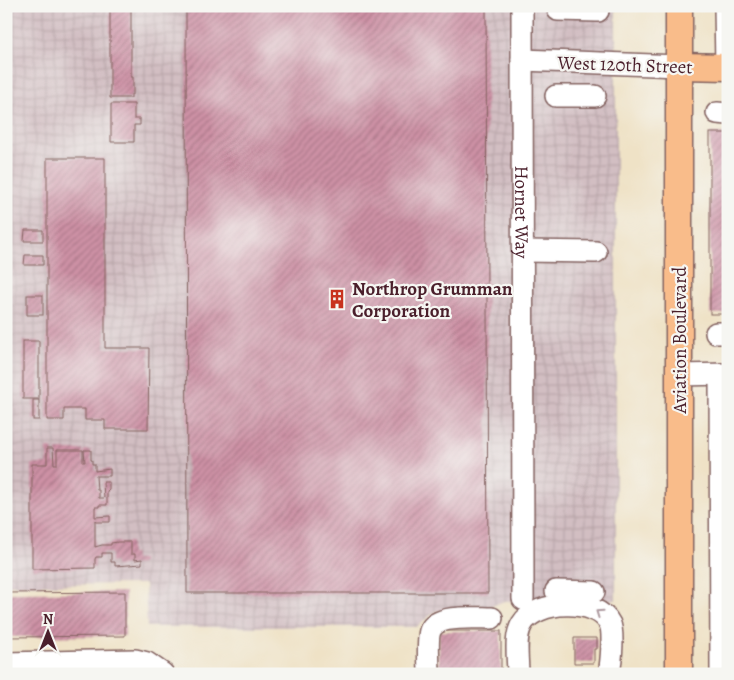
<svg xmlns="http://www.w3.org/2000/svg" width="734" height="680" viewBox="0 0 734 680" font-family="Alegreya,serif">
	<style>
		.industrial { fill: url(#industrial-grid) }
		.building { fill: url(#building-hatch) }
		.lines { fill: none; stroke-linecap: round; stroke-linejoin: round }
		.minor-casing { stroke: #846361; stroke-width: 24 }
		.major-casing { stroke: #846361; stroke-width: 29 }
		.minor { stroke: #fff; stroke-width: 21 }
		.major { stroke: #f9bc8a; stroke-width: 26 }
		.oneway { stroke: #ae9aa0 }
		.labels { text-anchor: middle; stroke-width: 4.5; stroke-linejoin: round; paint-order: stroke }
		.street-label { font-size: 19px; fill: #4a1f2b; stroke: #f6f6f2 }
		.poi-label { font-size: 19px; font-weight: bold; fill: #4a1f2b; stroke: #f6f6f2; text-anchor: start }
	</style>
	<defs>
		<pattern id="industrial-grid" width="8" height="8" patternUnits="userSpaceOnUse" patternTransform="scale(1.25)"><rect width="8" height="8" fill="#d2bec2"/><path d="M0 4h8M4 0v8" fill="none" stroke="#b6a3a7"/></pattern>
		<pattern id="building-hatch" width="6" height="6" patternUnits="userSpaceOnUse" patternTransform="scale(1.25)"><rect width="6" height="6" fill="#cd91a5"/><path d="M-1 1l2-2M0 6l6-6M5 7l2-2" fill="none" stroke="#a87687"/></pattern>
	</defs>
	<rect width="100%" height="100%" fill="#f6f6f2"/>
	<filter id="ink" filterUnits="userSpaceOnUse"><feTurbulence type="fractalNoise" baseFrequency=".02" numOctaves="2"/><feDisplacementMap in="SourceGraphic" scale="10" xChannelSelector="R" yChannelSelector="G"/><feConvolveMatrix kernelMatrix="1 2 1 2 8 2 1 2 1" color-interpolation-filters="sRGB"/></filter>
	<filter id="wash" filterUnits="userSpaceOnUse"><feTurbulence type="fractalNoise" baseFrequency=".0096" numOctaves="4" result="noise"/><feDisplacementMap in="SourceGraphic" scale="20" xChannelSelector="R" yChannelSelector="G"/><feGaussianBlur stdDeviation="1.12" result="paint"/><feColorMatrix in="noise" values="0 0 0 0 0 0 0 0 0 0 0 0 0 0 0 0 0 1.4 0 .05"/><feComposite in="paint" operator="in"/></filter>
	<g filter="url(#wash)">
		<rect width="100%" height="100%" fill="#efe2c6"/>
		<polygon class="industrial" points="6,6 616,6 616,600 504,601 480,611 436,611 416,627 147,627 145,584 6,585"/>
		<g id="blocks">
			<g class="building">
				<polygon points="110,6 131,6 131,77 133,77 133,94 131,94 131,98 110,98"/>
				<polygon points="186,6 486,6 488,593 187,593"/>
				<polygon points="111,104 134,104 134,119 140,119 140,125 134,125 134,142 111,142"/>
				<rect x="710" y="133" width="18" height="181"/>
				<polygon points="47,158 105,158 105,348 149,348 148,429 105,429 105,420 85,420 85,409 64,409 64,420 47,420"/>
				<polygon points="25,230 43,230 43,241 24,241"/>
				<polygon points="25,255 43,255 43,265 24,265"/>
				<rect x="27" y="295" width="16" height="20"/>
				<rect x="23" y="341" width="16" height="58"/>
				<rect x="33" y="400" width="6" height="20"/>
				<polygon points="47,448 53,448 54,464 57,464 57,450 83,450 83,462 85,462 84,450 91,450 91,460 92,460 92,464 95,464 95,471 110,469 110,476 96,476 97,490 99,490 99,498 104,498 103,482 109,482 109,489 107,491 107,505 99,505 99,507 95,507 95,517 110,516 110,522 96,522 95,520 95,547 102,545 111,545 111,543 118,542 131,542 131,554 135,554 135,560 142,559 142,564 115,566 115,562 111,562 111,553 102,553 102,557 96,557 95,559 95,568 32,569 32,464 47,464"/>
				<polygon points="125,592 125,636 6,637 6,593"/>
				<rect x="439" y="631" width="62" height="43"/>
				<polygon points="574,638 597,638 597,649 594,649 594,663 574,663"/>
			</g>
		</g>
	</g>
	<g filter="url(#ink)">
		<use href="#blocks" fill-opacity="0" stroke="#846361" stroke-width="1"/>
		<g class="lines">
			<defs>
				<g id="minor">
					<path id="s1" d="M522,6L523,599"/>
					<polyline points="558,6 558,10 598,11 598,6"/>
					<polyline points="725,6 726,67"/>
					<polyline points="522,60 679,66"/>
					<polyline points="556,96 595,96"/>
					<polyline points="717,113 728,114"/>
					<polyline points="523,251 596,252"/>
					<polyline points="716,333 728,333"/>
					<polyline points="720,374 721,674"/>
					<polyline points="679,375 728,374"/>
					<polyline points="556,591 594,592"/>
					<polyline points="6,663 135,660 147,663 163,674"/>
					<path d="M429,674C429,664 427,638 430,631C436,614 476,618 492,618"/>
					<path d="M518,674C518,659 514,637 522,624C536,600 597,597 610,624C614,633 611,663 609,674"/>
				</g>
				<g id="major">
					<polyline points="679,6 679,674"/>
					<polyline points="679,66 728,67"/>
				</g>
			</defs>
			<use href="#minor" class="minor-casing"/>
			<use href="#major" class="major-casing"/>
			<use href="#minor" class="minor"/>
			<use href="#major" class="major"/>
		</g>
		<defs><path id="oneway-chevron" d="M-2-3.5L2.5 0L-2 3.5" fill="none" stroke-width="1.6" stroke-linecap="round" stroke-linejoin="round" transform="scale(1.25)"/></defs>
		<use class="oneway" href="#oneway-chevron" transform="translate(599 613) rotate(-145)"/>
	</g>
	<defs>
		<symbol id="building-bare" viewBox="-9 -9 18 18"><path d="M-4-6H4V6H1V3H-1V6H-4ZM-2.5-4.3h1.7v1.8h-1.7ZM.8-4.3h1.7v1.8H.8ZM-2.5-1h1.7V.8h-1.7ZM.8-1h1.7V.8H.8Z" fill="#c8321e" stroke="#f6f6f2" stroke-width="2.5" paint-order="stroke"/></symbol>
	</defs>
	<g fill-rule="evenodd">
		<use href="#building-bare" x="323" y="285" width="28" height="28"/>
	</g>
	<g class="labels">
		<g class="street-label">
			<text transform="translate(625 64) rotate(2)" y="7">West 120th Street</text>
			<text dy="7" stroke="none"><textPath href="#s1" startOffset="206">Hornet Way</textPath></text>
			<text transform="translate(679 340) rotate(-90)" y="7">Aviation Boulevard</text>
		</g>
		<g class="poi-label">
			<text x="352" y="295">Northrop Grumman<tspan x="352" dy="22">Corporation</tspan></text>
		</g>
	</g>
	<rect width="734" height="680" fill="none" stroke="#f6f6f2" stroke-width="25"/>
	<g transform="translate(48 632)" stroke="#f6f6f2" stroke-width="4" paint-order="stroke">
	<path d="M0-4L9 19L0 12L-9 19Z" fill="#4a1f2b"/>
	<text y="-8" font-size="14" font-weight="bold" text-anchor="middle" fill="#4a1f2b">N</text>
	</g>
</svg>
